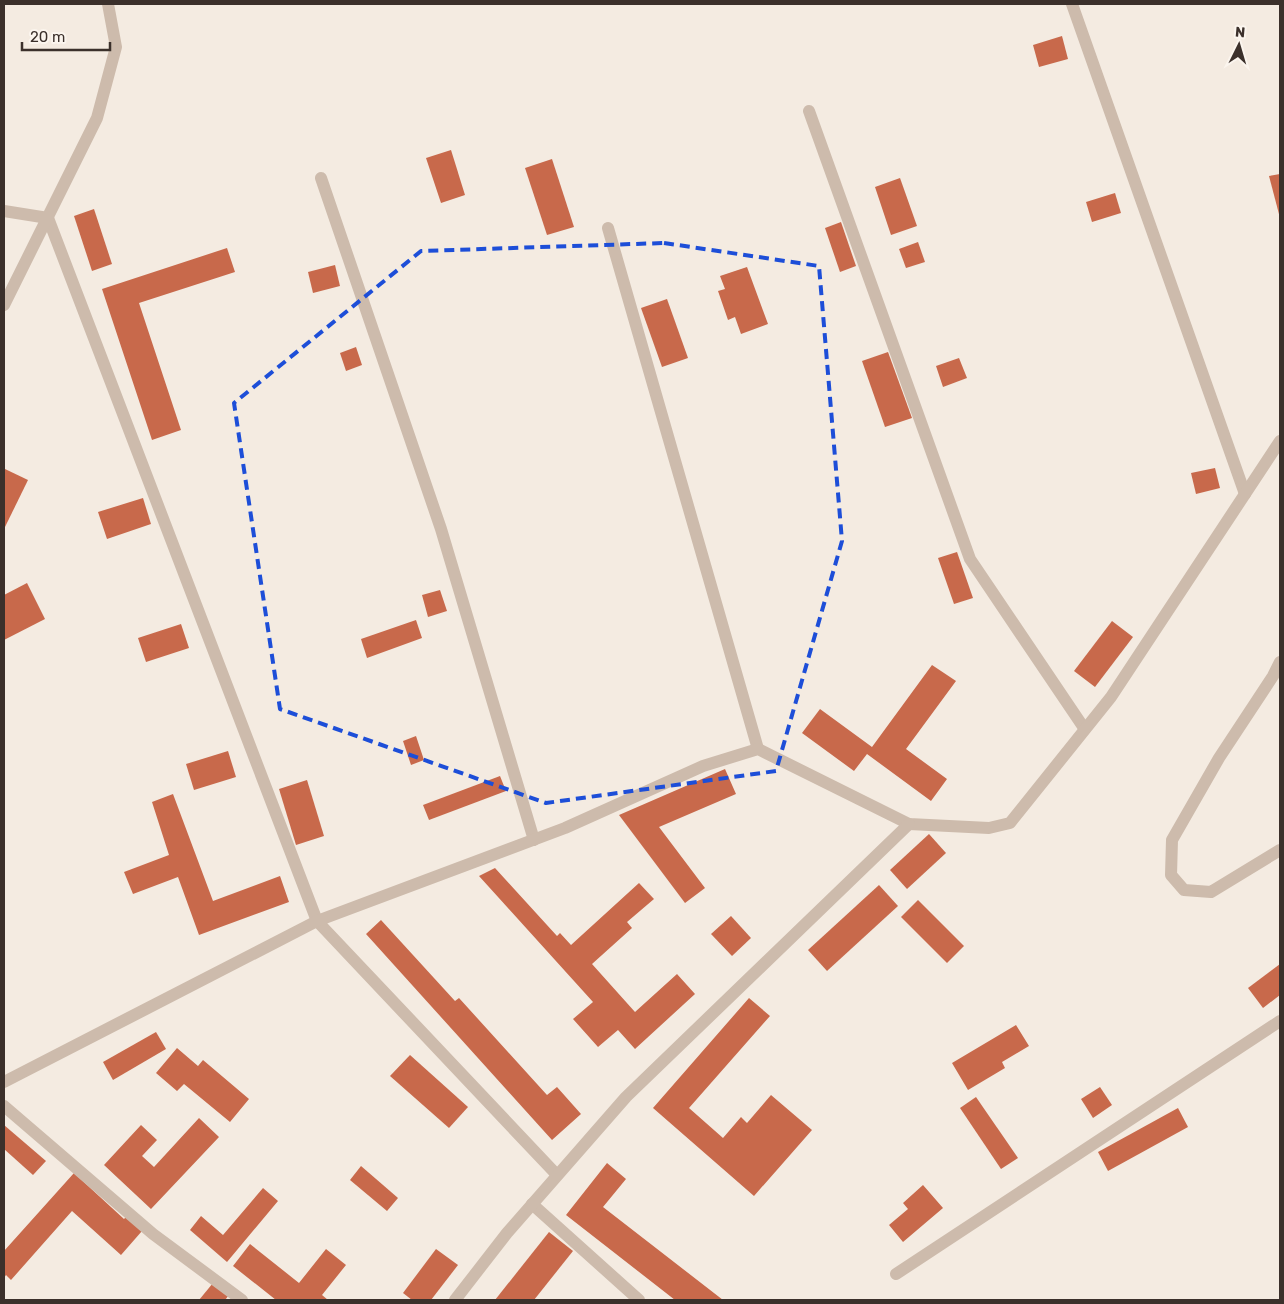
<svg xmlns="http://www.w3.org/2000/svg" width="1284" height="1304" viewBox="0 0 1284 1304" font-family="Rubik,sans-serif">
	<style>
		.building { fill: #c8694b }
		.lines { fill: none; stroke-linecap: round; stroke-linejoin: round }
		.minor { stroke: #cdbbac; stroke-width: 12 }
		.marked { fill: none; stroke: #1d4ed8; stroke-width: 4; stroke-dasharray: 10 6; stroke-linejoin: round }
	</style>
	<rect width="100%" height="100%" fill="#f4ebe1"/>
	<g class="building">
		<polygon points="1062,36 1068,59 1039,67 1033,45"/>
		<polygon points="451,150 465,195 441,203 426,158"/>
		<polygon points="552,159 574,227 547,235 525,168"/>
		<polygon points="1280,174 1280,218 1269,176"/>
		<polygon points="900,178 917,226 891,235 875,187"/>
		<polygon points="1115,193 1121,213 1092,222 1086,202"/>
		<polygon points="94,209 112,264 92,271 74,216"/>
		<polygon points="841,222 856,266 840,272 825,228"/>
		<polygon points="918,242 925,262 906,268 899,249"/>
		<polygon points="227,248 235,272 139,303 181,430 152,440 102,289"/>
		<polygon points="335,265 340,286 313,293 308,272"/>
		<polygon points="747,267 768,324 741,334 735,317 728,320 718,291 725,289 720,276"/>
		<polygon points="667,299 688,358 662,367 641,308"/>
		<polygon points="356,347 362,365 346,371 340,353"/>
		<polygon points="888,352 912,418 885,427 862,361"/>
		<polygon points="959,358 967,378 943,387 936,366"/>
		<polygon points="1215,468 1220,488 1196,494 1191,473"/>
		<polygon points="5,469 28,480 5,527 4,473"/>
		<polygon points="143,498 151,524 107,539 98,512"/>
		<polygon points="957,552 973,598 954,604 938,558"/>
		<polygon points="27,583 45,619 4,640 4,595"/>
		<polygon points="440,590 447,611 428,617 422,595"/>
		<polygon points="416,620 422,638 367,658 361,639"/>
		<polygon points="1112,621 1133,637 1095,687 1074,671"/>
		<polygon points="181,624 189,648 146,662 138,638"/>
		<polygon points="932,665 956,681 906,749 947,779 931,801 867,754 854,771 802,733 820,709 872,747"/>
		<polygon points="416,736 424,760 411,765 403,741"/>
		<polygon points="228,751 236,777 194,790 186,764"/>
		<polygon points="725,769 736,794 659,827 705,888 685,903 619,815"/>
		<polygon points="500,776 506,791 429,820 423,805"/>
		<polygon points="307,780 324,836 296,845 279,789"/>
		<polygon points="173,794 213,901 280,876 289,902 199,935 178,877 133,894 124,872 169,855 152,802"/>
		<polygon points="929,834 946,853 907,889 890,870"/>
		<polygon points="495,868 557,936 560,933 571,945 639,883 654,899 627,922 632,928 592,964 635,1012 677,974 695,994 635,1049 618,1030 598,1047 573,1019 593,1002 479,876"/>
		<polygon points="879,885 898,906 827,971 808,950"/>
		<polygon points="918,900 964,946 947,963 901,917"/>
		<polygon points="731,916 751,938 732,956 711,934"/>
		<polygon points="381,920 455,1001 459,998 547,1095 557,1087 581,1114 552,1140 366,934"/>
		<polygon points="1280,964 1280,995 1263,1008 1248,988"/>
		<polygon points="749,998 770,1016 689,1108 723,1138 741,1117 747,1123 771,1095 812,1130 754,1196 653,1108"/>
		<polygon points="1016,1025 1029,1046 1002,1062 1005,1068 968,1090 952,1063"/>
		<polygon points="156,1032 166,1049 113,1080 103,1062"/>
		<polygon points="177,1048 198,1066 203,1060 249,1099 230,1122 184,1084 177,1091 156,1073"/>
		<polygon points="410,1055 468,1107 449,1128 390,1076"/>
		<polygon points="1100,1087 1112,1105 1093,1118 1081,1099"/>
		<polygon points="976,1097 1018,1158 1001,1169 960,1108"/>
		<polygon points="1178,1108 1188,1127 1108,1171 1098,1152"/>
		<polygon points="199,1118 219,1137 151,1209 104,1165 141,1125 157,1140 142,1156 154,1167"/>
		<polygon points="4,1125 46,1161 33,1175 4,1149"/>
		<polygon points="607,1163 626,1179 603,1207 723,1300 675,1300 566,1215"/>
		<polygon points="361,1166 398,1198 387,1211 350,1180"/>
		<polygon points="74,1173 124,1219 126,1217 142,1231 121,1255 72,1211 11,1280 6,1275 4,1278 4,1251"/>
		<polygon points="923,1185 943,1208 903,1242 889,1225 908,1209 903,1203"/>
		<polygon points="263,1188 278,1201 227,1262 190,1230 201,1216 223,1235"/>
		<polygon points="549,1232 573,1251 534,1300 495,1300"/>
		<polygon points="250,1244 299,1283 326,1249 346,1265 322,1295 328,1300 276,1300 233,1266"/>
		<polygon points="436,1249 458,1265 431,1300 412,1300 403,1293"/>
		<polygon points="213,1283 229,1295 225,1300 199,1300"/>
	</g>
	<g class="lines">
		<g class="minor">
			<polyline points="1072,4 1245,494"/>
			<polyline points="809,111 970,559 1084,728"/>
			<polyline points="321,178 441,529 534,840"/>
			<polyline points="4,211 48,218 317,921 557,1175"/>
			<polyline points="608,228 758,749"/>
			<polyline points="4,305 97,118 116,47 108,4"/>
			<polyline points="1280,662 1273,676 1219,758 1172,840 1171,875 1184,890 1211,892 1280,850"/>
			<polyline points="4,1082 317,921 565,828 703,766 758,749 909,824 989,828 1010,823 1111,697 1280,441"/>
			<polyline points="4,1106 153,1234 242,1300"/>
			<polyline points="532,1204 639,1300"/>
			<polyline points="896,1274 1280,1021"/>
			<polyline points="455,1300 507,1233 626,1097 909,824"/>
		</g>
	</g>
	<path class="marked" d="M664,243L819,266L842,541L776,771L546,803L280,709L234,403L421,251Z"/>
	<rect width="1284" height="1304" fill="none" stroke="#3b302b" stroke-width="10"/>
	<g transform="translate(1239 45) rotate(5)" stroke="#fbf5ee" stroke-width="4" paint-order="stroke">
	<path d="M0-4L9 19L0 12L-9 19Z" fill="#3b302b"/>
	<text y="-8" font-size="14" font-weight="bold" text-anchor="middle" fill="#3b302b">N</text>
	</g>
	<path d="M22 42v8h88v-8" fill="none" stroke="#3b302b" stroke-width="2.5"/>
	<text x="30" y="42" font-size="15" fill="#3b302b" stroke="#fbf5ee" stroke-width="4" paint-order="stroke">20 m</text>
</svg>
